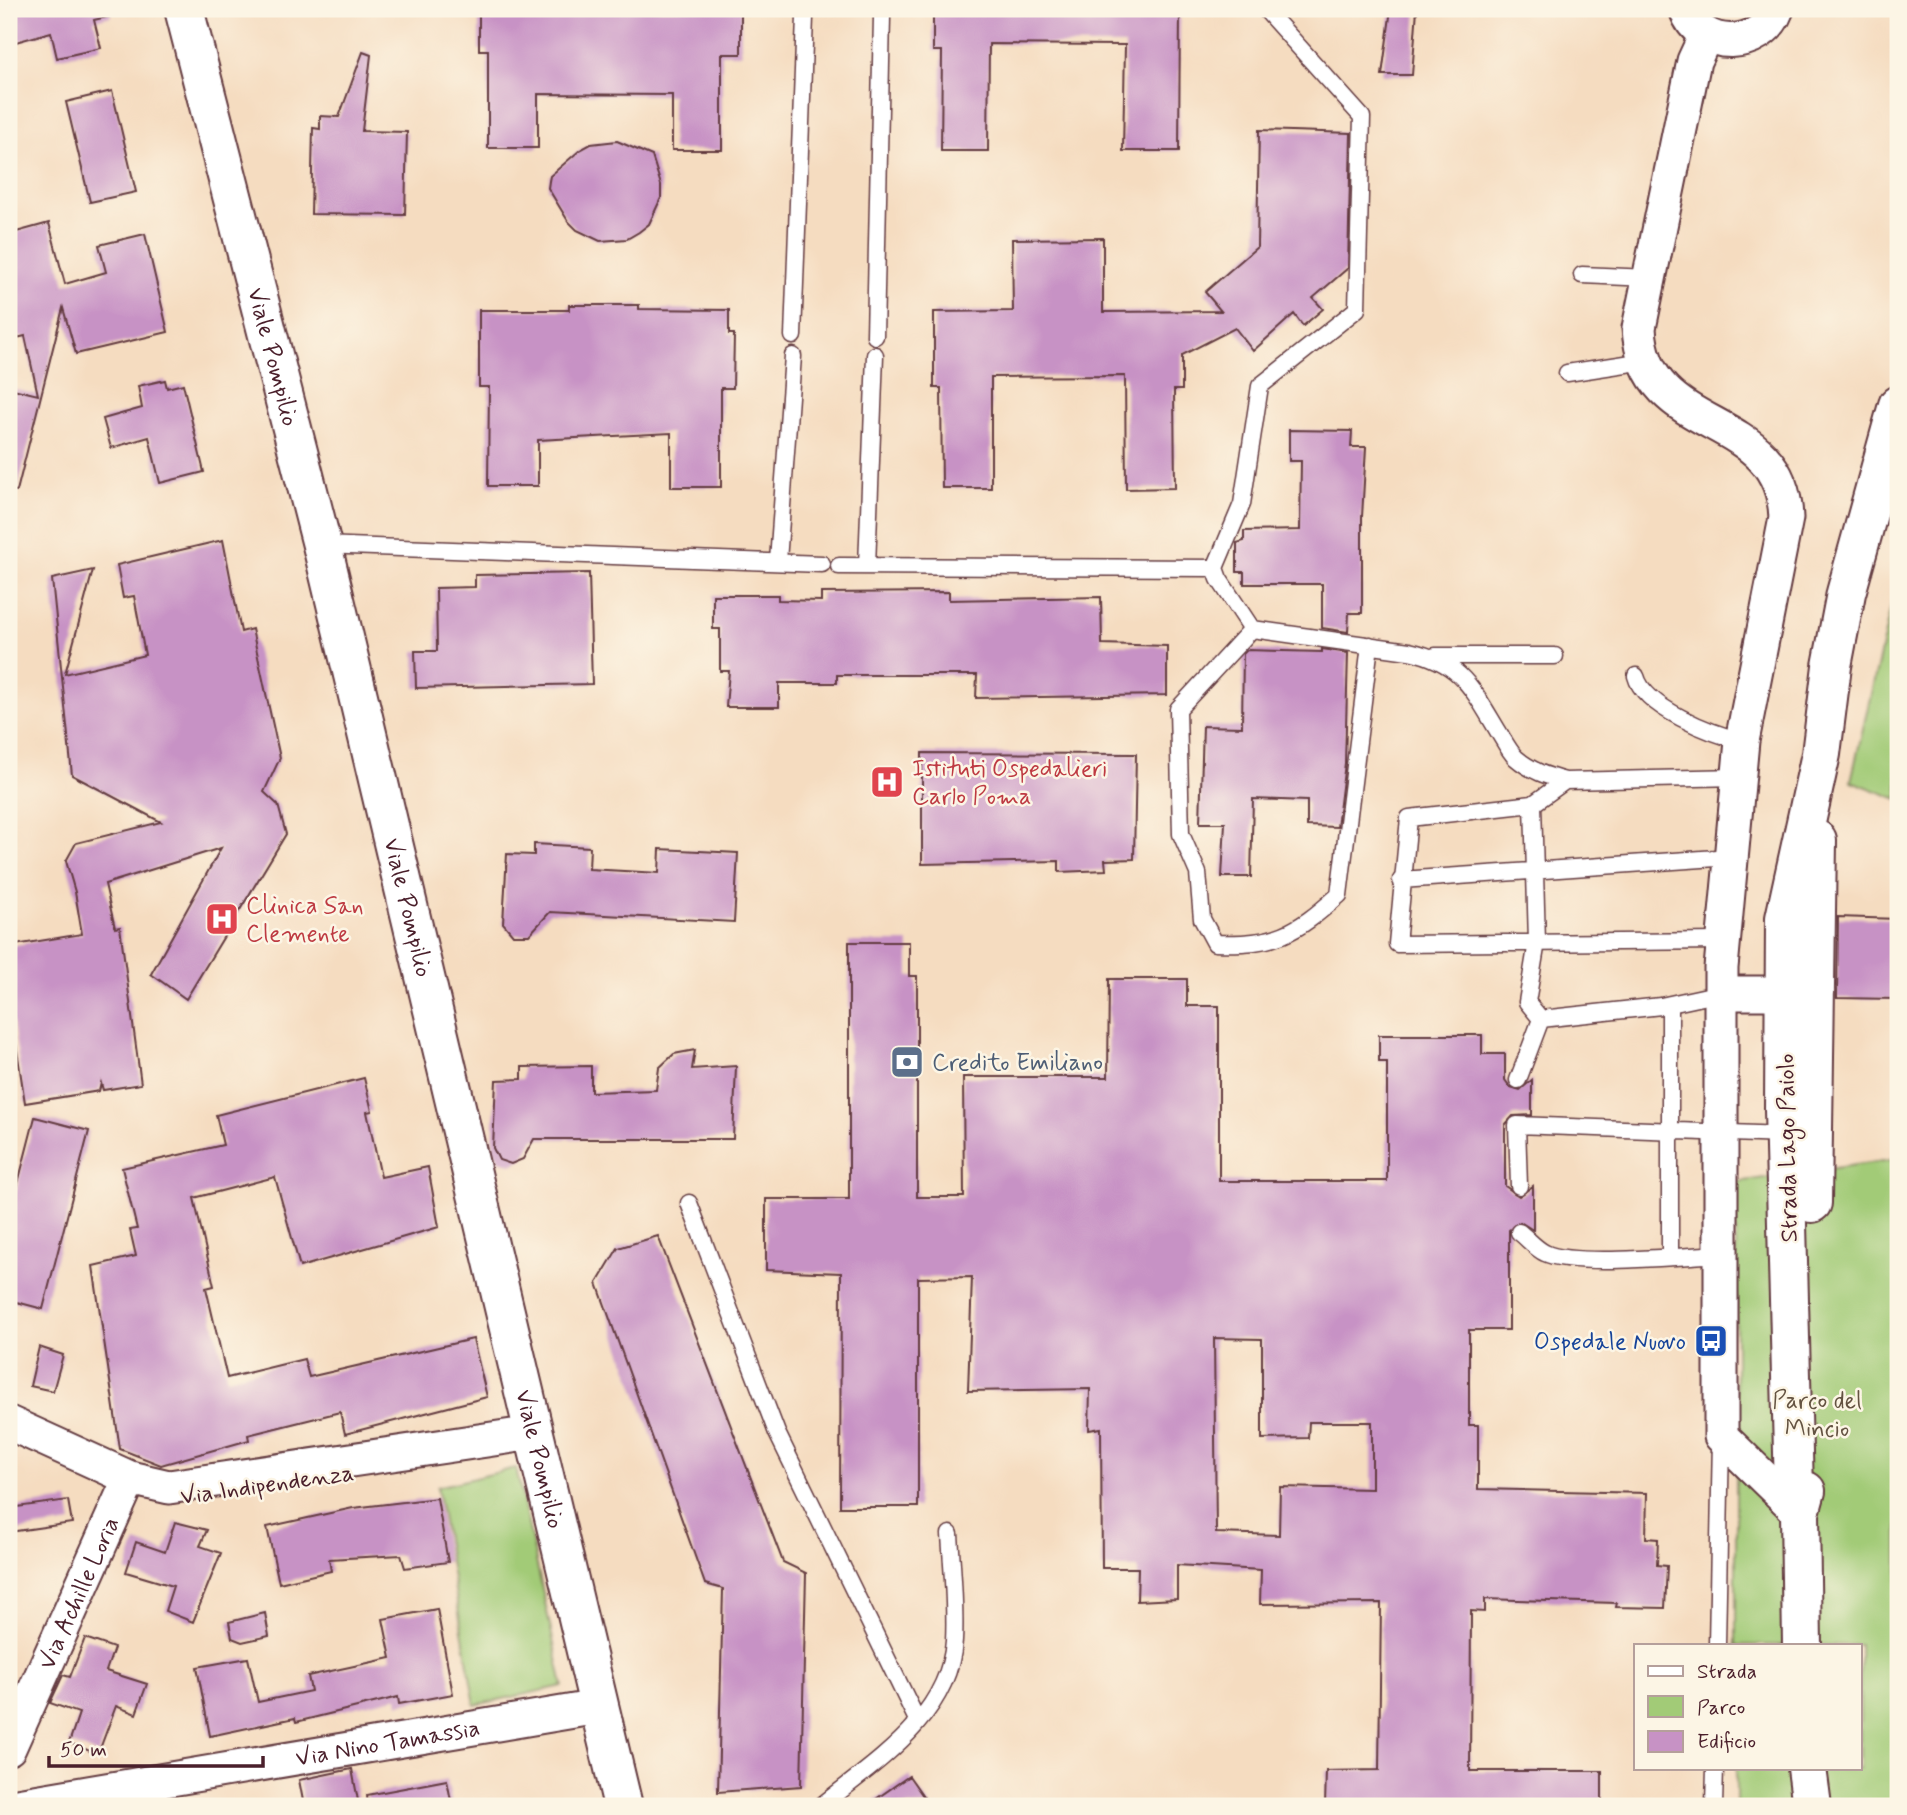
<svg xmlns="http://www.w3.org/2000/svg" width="1907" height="1815" font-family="Mynerve,sans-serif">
<rect width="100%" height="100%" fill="#fcf5e5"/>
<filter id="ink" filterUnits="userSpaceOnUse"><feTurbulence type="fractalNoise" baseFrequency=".0143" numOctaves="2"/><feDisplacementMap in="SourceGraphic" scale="14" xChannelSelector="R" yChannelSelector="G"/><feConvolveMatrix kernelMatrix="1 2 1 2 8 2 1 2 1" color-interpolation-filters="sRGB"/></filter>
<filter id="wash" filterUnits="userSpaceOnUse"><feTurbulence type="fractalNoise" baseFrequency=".00686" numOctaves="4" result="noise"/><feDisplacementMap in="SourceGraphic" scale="28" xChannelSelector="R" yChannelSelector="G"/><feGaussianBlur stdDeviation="1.57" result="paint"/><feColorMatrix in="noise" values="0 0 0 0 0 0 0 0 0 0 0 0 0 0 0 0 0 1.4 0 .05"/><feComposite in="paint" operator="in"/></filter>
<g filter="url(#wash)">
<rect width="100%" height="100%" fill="#f5dcc0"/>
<!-- green -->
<path fill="#a2cb77" stroke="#767551" stroke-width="2" d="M1898,576V799L1851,781Z
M1898,1159V1806H1736V1768H1860V1645H1736V1182Z
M516,1468L563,1686L475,1705L437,1487Z"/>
<g id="blocks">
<!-- building -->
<path fill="#c792c5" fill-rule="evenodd" d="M9,9H110L111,16L94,20L101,48L57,58L51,32L9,44Z
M479,9H741V54H722V150H672V95L538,94V148H488V50H479Z
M933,9H1180L1179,151H1123L1125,45L989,44L988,151H941L942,51H933Z
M1391,9H1417L1412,75H1382Z
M363,52L371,55L362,131L407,132L405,215L311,214L313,128L320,129V116L339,117Z
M112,91L136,192L90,202L66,102Z
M1259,130L1351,133L1348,268L1313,298L1323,309L1303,326L1294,314L1253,351L1235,328L1182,355V390H1174L1175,488L1126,489L1125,376L991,377V488H942L941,388H934V312L1013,311L1012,239L1103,238V312L1221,311L1205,292L1257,247Z
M617,141L652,156L661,185V198L649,224L639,232L627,239L600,241L577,230L568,221L548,188L549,181L550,176L580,150L591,144Z
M49,223L65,284L106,272L99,245L145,234L168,332L76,354L63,308L17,491L9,490V388L38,395L25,336L9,340V234Z
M569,305H639V309L729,310V334H734L733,388H721V487H671V433L538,440V486H488L489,387H479V310H569Z
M165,380L167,388L183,384L204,472L160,483L149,437L111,448L103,419L142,408L138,386Z
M1289,430L1352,431L1351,447H1366L1362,517V613H1349L1348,632L1322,628V584H1244V572H1237V543L1244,541V531L1300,530L1301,461H1289Z
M223,540L241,632L252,629L280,758L264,792L278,805L286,834L186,999L151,974L221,848L105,884L115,928L120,927L141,1084L103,1090L101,1083L99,1091L25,1103L9,997V946L82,934L75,892L66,861L76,843L161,822L72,775L52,579L93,570L65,674L145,655L134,596L123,598L117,565Z
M589,573L592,684L416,688L415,651H437L436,588L475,587V575Z
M949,592V600L1101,597L1102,644L1167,646V695L976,698L977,675H837V683H779V707H726L729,671H720V629H713V595H778V600L821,601V593Z
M1322,649L1348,653L1345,763L1337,827L1307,826V801L1253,799L1251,877H1222L1225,823H1200L1203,726L1242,727L1243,654L1247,650L1322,652Z
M922,753L1136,754L1134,859L1105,860L1106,870L1059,872V861L922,864Z
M534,844L590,847L589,869L659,873L660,849L738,853L734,922L550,912L529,935H513L503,923L507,854L534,855Z
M1838,917L1898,919V999L1837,998Z
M849,942H909V976H917V1197H964L963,1077H1108L1109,979H1187V1006H1219V1181H1387V1062H1379V1035H1482V1054H1505V1080L1510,1087L1520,1090L1532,1080V1115L1513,1116L1505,1125V1186L1519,1196L1533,1186V1230L1520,1222L1509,1230V1330H1469V1425H1478V1489L1647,1493L1646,1538L1658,1539L1657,1565L1667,1566L1665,1608L1616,1607L1617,1603L1485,1599V1612L1471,1611L1470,1771H1602V1806H1325L1326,1771L1379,1770L1381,1603L1260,1604L1261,1570L1177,1565V1599L1137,1601L1138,1568H1102L1101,1428L1089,1430L1090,1389L968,1391L972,1277L918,1278V1507H840L841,1273L766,1270V1199H849ZM1214,1338L1262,1339V1439L1308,1438L1309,1422H1372V1489L1280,1487L1279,1535L1216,1533Z
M695,1050L692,1069L736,1066L733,1139H534L523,1159L511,1164L499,1160L493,1148L496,1080L522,1079V1067L591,1066V1092L656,1090L659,1068L674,1054Z
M364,1078L372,1111L367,1112L381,1177L428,1167L439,1227L300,1267L275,1177L194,1198L214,1286L206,1288L227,1378L304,1359L309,1377L473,1339L487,1397L345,1434L340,1412L248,1435L249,1440L161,1465L120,1449L93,1266L136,1256L130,1230L137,1229L122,1168L223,1145L216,1115Z
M35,1117L89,1131L43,1309L9,1300V1218Z
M658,1236L783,1562L806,1573L801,1786L718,1792L723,1589L705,1584L597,1283L618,1248Z
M39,1347L63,1355L53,1391L30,1386Z
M437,1498L448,1562L405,1568L401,1555L329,1559L331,1571L279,1583L267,1527L353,1508Z
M68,1500L72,1523L9,1532V1508Z
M175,1522L207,1530L200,1546L221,1553L193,1622L165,1611L173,1586L126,1572L136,1542L165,1552Z
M437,1609L453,1694L399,1704L398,1697L296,1722L295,1718L210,1736L197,1667L248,1658L258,1702L311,1691L308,1676L391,1658L383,1619Z
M265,1613L269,1636L242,1642L232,1638L229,1622Z
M85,1638L114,1648L106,1671L147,1684L136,1714L116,1706L98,1754L69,1743L79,1713L50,1703L63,1675L70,1677Z
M352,1769L359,1806H304L299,1780Z
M909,1776L930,1806H866Z
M447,1780L452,1806H368L367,1795Z"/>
</g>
</g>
<g filter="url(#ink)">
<use href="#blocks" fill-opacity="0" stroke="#643b41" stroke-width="2"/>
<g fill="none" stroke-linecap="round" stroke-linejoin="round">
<defs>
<path id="service" d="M1582,275L1649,278
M793,336L805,17
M875,336L882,17
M1567,373L1645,361
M322,545L822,564
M778,561L793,356
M839,566L1215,568L1219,579L1252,629L1409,651C1461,662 1472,688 1498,731C1503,739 1509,751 1516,758C1531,771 1547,776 1565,781L1739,777
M867,566L875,355
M1215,568L1242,504L1260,386L1357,309L1362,117L1265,9
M1252,629L1178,709L1181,834L1198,873L1202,919L1215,943C1276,945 1294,935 1339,895L1370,645
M1435,656H1555
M1636,676C1644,708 1713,734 1742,741
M1565,781L1533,804L1409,818L1397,944L1723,941
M1533,804L1537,942L1527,1002L1541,1019L1661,1006L1721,993
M1401,880L1731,857
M1518,1080L1541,1019
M1519,1186L1517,1125L1784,1135
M689,1203L777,1433L918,1722
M1519,1232C1527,1238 1536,1249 1545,1253C1574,1267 1684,1256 1721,1254
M1670,1257V1004
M1717,1645L1721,1438
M821,1806C874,1763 949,1717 954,1641C956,1606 952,1569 950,1534
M1714,1806L1715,1768"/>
<g id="minor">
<path d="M1686,9C1700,52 1762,50 1777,9"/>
<path d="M1706,35L1694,61L1639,328C1645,441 1782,406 1786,518L1742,741L1721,968V1436L1800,1513"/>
<path d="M1721,993H1785"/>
<path d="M9,1423L130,1478L169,1487L533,1433"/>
<path id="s1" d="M9,1748L130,1478"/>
<path id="s2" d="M11,1806L598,1707"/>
</g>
<g id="tertiary">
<path id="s3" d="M184,9L322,545L623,1806"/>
<path d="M1812,1203L1817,840"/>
<path d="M1800,1513L1794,1490L1784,1110L1785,918L1821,754L1832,666L1846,593L1898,405"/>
<path d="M1802,1645L1800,1513L1806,1491"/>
<path d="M1807,1768L1812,1806"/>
</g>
</defs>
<!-- service casing -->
<use href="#service" stroke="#643b41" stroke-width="19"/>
<!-- minor casing -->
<use href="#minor" stroke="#643b41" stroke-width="37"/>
<!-- tertiary casing -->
<use href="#tertiary" stroke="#643b41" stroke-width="42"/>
<!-- service -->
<use href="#service" stroke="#fff" stroke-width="16"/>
<!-- minor -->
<use href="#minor" stroke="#fff" stroke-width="33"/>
<!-- tertiary -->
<use href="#tertiary" stroke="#fff" stroke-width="38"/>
</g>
</g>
<!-- icons -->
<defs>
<symbol id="hospital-square" viewBox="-11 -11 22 22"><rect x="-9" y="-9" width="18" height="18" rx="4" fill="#e0444e" stroke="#fcf5e5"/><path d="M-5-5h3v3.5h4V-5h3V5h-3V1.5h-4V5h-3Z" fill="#fff"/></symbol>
<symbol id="bank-square" viewBox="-11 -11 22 22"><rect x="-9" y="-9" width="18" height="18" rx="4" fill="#5c6f8a" stroke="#fcf5e5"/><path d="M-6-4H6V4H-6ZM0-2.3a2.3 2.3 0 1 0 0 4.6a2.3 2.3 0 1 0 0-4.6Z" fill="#fff"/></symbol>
<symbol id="bus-square" viewBox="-11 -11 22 22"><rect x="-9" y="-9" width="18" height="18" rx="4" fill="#1a4fb4" stroke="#fcf5e5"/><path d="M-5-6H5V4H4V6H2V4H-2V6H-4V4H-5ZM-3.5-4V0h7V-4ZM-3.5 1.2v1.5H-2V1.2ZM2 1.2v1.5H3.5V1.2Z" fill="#fff"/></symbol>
</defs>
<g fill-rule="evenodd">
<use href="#hospital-square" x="868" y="763" width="38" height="38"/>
<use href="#hospital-square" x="203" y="900" width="38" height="38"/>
<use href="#bank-square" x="888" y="1043" width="38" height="38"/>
<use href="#bus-square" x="1692" y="1322" width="38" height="38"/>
</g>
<g text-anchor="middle" stroke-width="5" stroke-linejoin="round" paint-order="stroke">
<!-- street labels -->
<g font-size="24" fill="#4a1f2b" stroke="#fcf5e5">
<text dy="8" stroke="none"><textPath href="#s3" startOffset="359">Viale Pompilio</textPath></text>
<text dy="8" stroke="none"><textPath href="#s3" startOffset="926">Viale Pompilio</textPath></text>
<text transform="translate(1787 1148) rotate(-91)" y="8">Strada Lago Paiolo</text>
<text dy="8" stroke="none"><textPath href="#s3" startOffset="1493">Viale Pompilio</textPath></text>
<text transform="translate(267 1484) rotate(-8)" y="8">Via Indipendenza</text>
<text dy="8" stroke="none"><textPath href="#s1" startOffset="170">Via Achille Loria</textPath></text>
<text dy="8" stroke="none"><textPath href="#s2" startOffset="382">Via Nino Tamassia</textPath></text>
</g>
<!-- health labels -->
<g font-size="24" fill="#be3a42" stroke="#fcf5e5" text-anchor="start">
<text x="912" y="776">Istituti Ospedalieri<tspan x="912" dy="28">Carlo Poma</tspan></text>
<text x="246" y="913">Clinica San<tspan x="246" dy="28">Clemente</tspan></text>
</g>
<!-- service labels -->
<g font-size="24" fill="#4e5e75" stroke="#fcf5e5" text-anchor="start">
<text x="932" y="1070">Credito Emiliano</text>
</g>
<!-- transit labels -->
<g font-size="24" fill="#164399" stroke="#fcf5e5" text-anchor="end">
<text x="1686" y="1349">Ospedale Nuovo</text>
</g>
<!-- park labels -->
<g font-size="24" fill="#645342" stroke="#fcf5e5">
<text x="1817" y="1408">Parco del<tspan x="1817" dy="28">Mincio</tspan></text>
</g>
</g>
<!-- margin -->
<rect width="1907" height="1815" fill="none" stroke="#fcf5e5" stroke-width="35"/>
<!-- legend -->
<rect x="1634" y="1644" width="228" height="126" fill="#fcf5e5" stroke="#b59f9b" stroke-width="2"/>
<rect x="1648" y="1666" width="35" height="10" fill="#ffffff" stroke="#b59f9b" stroke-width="2"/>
<text x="1697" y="1678" font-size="21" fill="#4a1f2b">Strada</text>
<rect x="1648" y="1696" width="35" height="21" fill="#a2cb77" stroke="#b59f9b" stroke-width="2"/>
<text x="1697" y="1714" font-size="21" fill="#4a1f2b">Parco</text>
<rect x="1648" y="1731" width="35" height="21" fill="#c792c5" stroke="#b59f9b" stroke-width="2"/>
<text x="1697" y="1748" font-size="21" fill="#4a1f2b">Edificio</text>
<!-- scale -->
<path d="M49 1756v10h214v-10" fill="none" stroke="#4a1f2b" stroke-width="3.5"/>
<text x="60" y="1756" font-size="21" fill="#4a1f2b" stroke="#fcf5e5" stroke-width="5" paint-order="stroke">50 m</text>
</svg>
